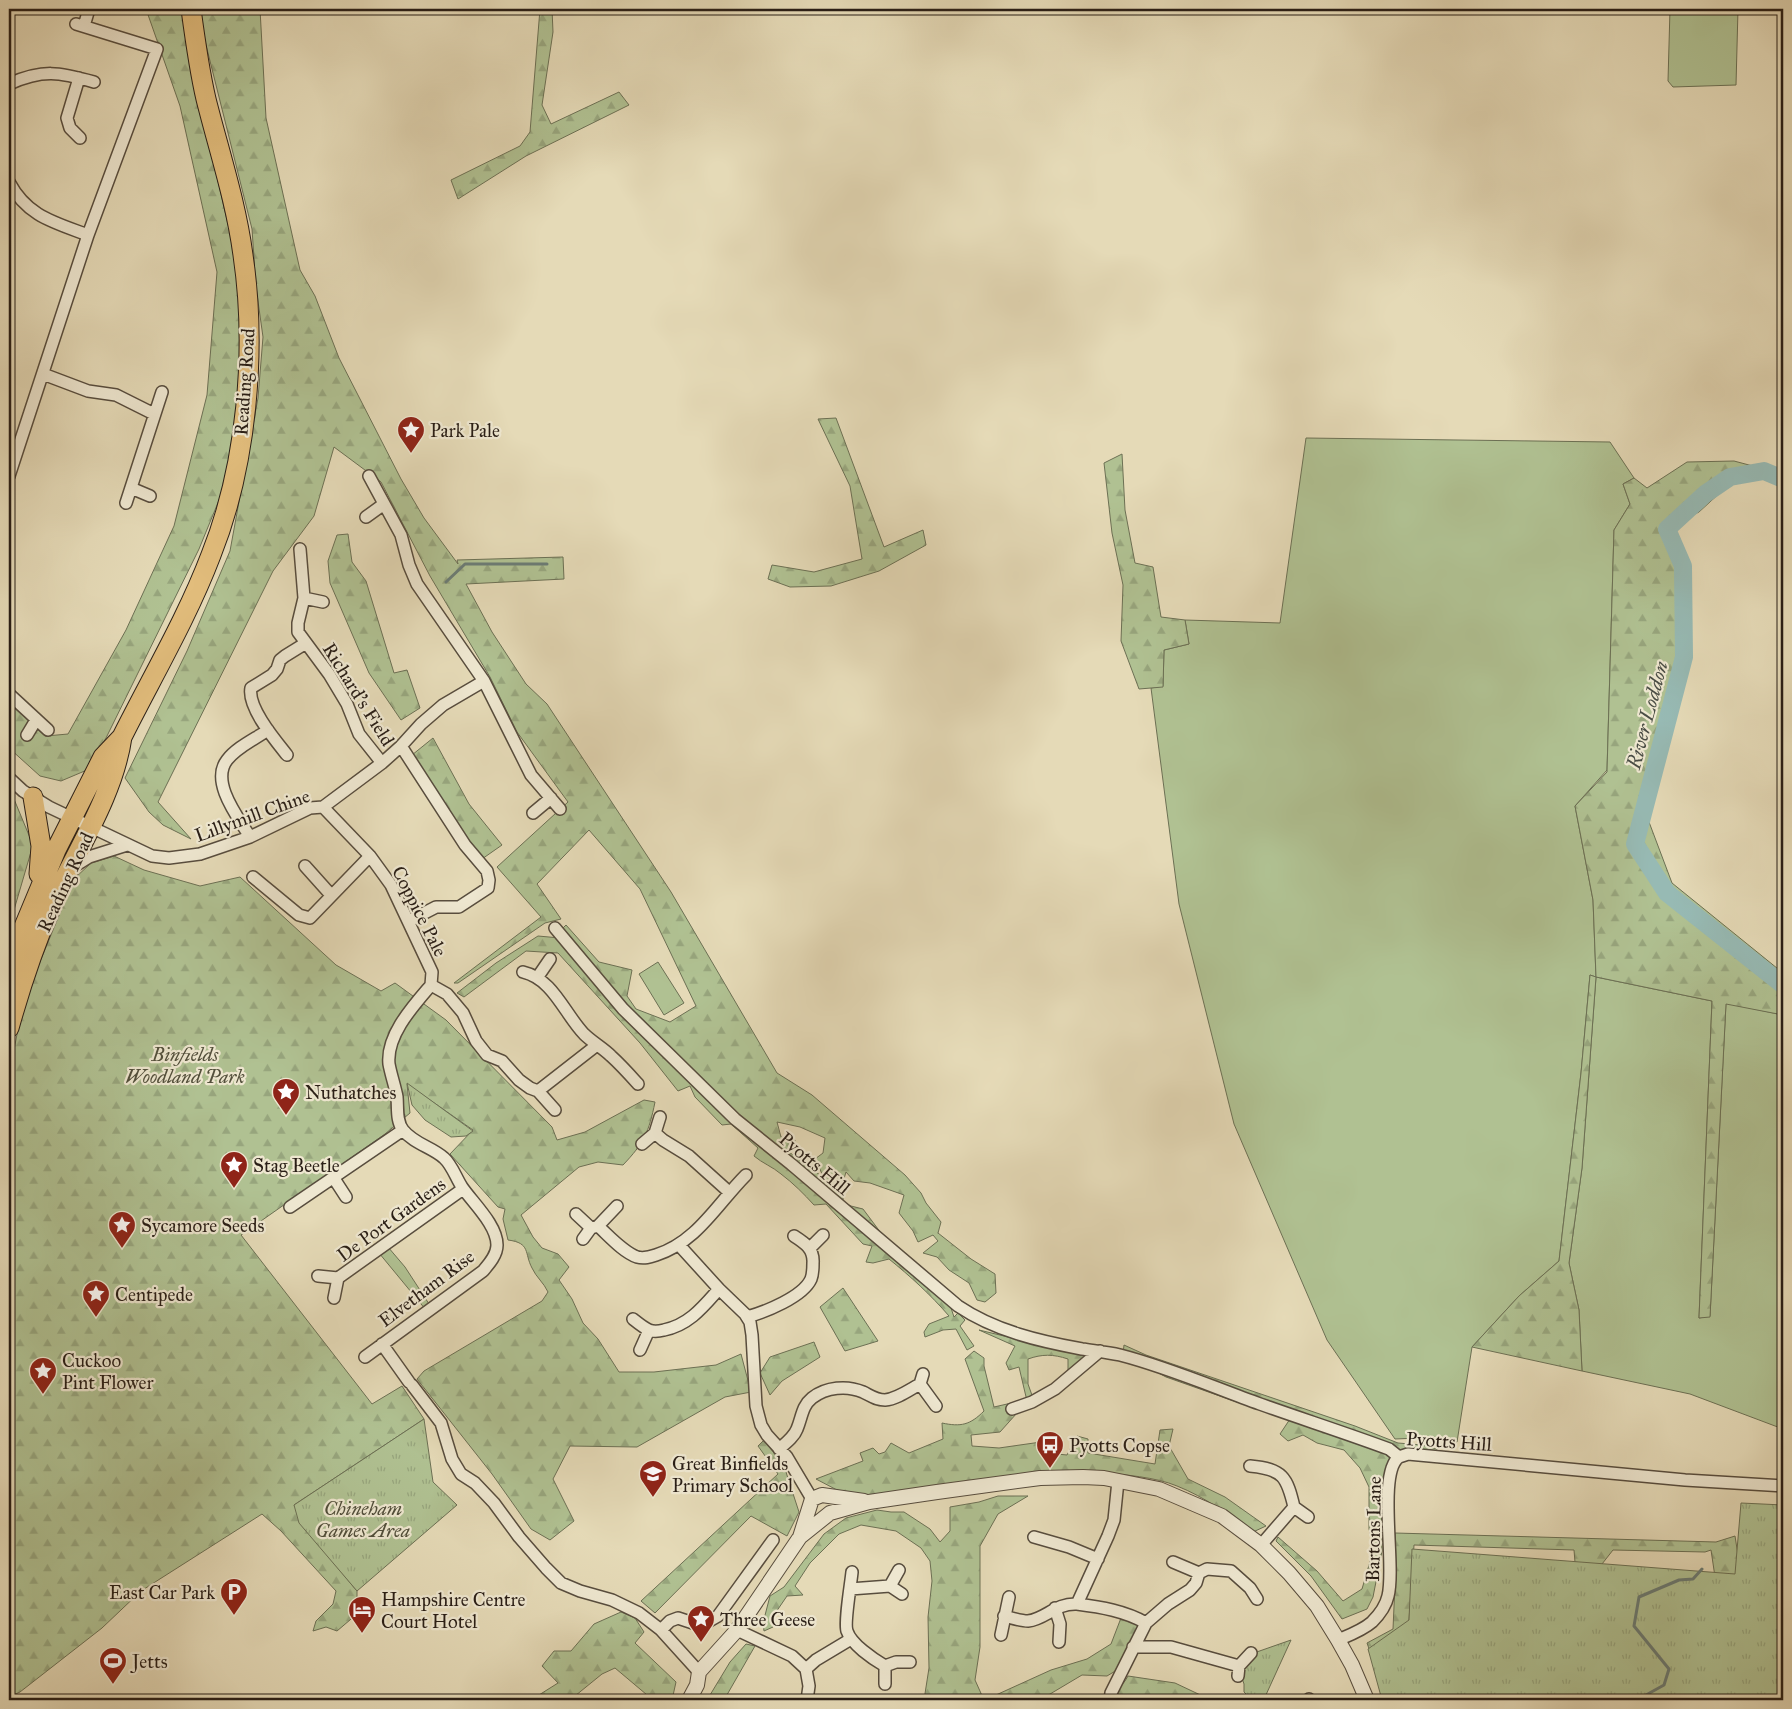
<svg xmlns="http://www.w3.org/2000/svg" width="1792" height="1709" font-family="'IM FELL Great Primer',serif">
<defs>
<pattern id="forest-firs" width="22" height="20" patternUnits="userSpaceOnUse" patternTransform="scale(1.25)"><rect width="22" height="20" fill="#b0c192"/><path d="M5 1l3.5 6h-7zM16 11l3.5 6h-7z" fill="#97a57d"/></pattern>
<pattern id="park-tufts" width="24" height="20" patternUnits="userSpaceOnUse" patternTransform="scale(1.25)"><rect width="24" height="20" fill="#b0c192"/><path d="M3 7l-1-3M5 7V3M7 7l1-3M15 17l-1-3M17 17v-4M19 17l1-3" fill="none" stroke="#97a57d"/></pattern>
</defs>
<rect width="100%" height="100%" fill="#e5dab7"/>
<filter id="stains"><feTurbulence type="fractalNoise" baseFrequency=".004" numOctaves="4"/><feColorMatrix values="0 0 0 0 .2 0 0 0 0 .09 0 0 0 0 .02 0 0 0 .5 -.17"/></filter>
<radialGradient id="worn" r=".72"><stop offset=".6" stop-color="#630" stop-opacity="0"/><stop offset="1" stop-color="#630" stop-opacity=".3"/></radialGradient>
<!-- grass -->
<path fill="#b0c192" stroke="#6c7054" d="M1670,9H1738L1736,85L1673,87L1668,81Z
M1306,438L1610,442L1634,478L1623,484L1630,504L1614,530L1607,770L1575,806L1593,900L1596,977L1712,1001L1699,1318L1710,1316L1726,1003L1783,1015V1429L1690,1394L1582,1371L1579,1310L1569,1263L1582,1168L1596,977L1590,975L1581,1073L1559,1261L1519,1296L1472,1347L1457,1442L1442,1437L1395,1439L1327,1340L1234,1124L1179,904L1151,688L1163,686L1164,650L1189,644L1185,620L1280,623Z
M658,962L684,1003L664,1015L639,974Z
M388,1247L405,1267L431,1307L426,1310L379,1253Z"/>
<!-- forest -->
<path fill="url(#forest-firs)" stroke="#6c7054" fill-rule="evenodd" d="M146,9H184L196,86L230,233L242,300L241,391L224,488L199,549L106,738L87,770L61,781L40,776L9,748V701L46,736L68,734L126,630L174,526L207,395L217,272L180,106Z
M200,9H260L266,118L300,270L315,296L339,358L401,479L424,518L458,564L457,560L563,557L564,579L466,584L492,632L526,684L547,704L671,892L777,1073L812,1095L905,1175L921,1193L926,1203L941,1222L938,1233L971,1259L995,1274L996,1293L985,1302L977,1300L969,1283L949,1270L937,1257L923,1253L938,1241L933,1235L918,1242L913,1231L899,1213L904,1195L870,1183L854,1181L846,1172L843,1182V1202L851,1206L863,1209L884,1237L921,1267L915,1273L951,1308L954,1317L958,1313L965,1320L960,1326L974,1346L967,1350L956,1329L943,1330L925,1337L924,1332L929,1324L949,1316C931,1295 910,1276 889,1259L873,1263L866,1262L872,1246L863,1244L826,1204L814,1205C804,1194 793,1183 781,1174C773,1167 762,1163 754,1156L758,1148L731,1124L722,1125L695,1097L690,1086L678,1091L640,1043L558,953L526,951L464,997L457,993L496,963L538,936L560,938L562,929L566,925L599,962L632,970L627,996L636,1009L670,1022L696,1006L640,889L589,830L537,884L561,919L545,923L458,983H454L541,917L497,867L568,802L517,732L490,677L430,576L381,482L334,447L314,516L273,571L158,802L191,839L163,825L149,812L125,778L187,651L230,551L258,398L263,337L256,287L252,229L202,29ZM777,1122L800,1127L825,1138L823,1153L815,1159L824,1178L785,1149L794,1150L795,1140L781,1137Z
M540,9H552L553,32L542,105L551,124L619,92L629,105L526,156L458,199L451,180L520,146L530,132Z
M836,418L884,547L923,530L926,545L879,571L831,586L790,587L768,579L772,565L814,572L862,559L850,486L818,419Z
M1122,454L1125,510L1135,563L1153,567L1161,617L1185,620L1189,644L1164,650L1163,687L1139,689L1121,641L1123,585L1112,533L1104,463Z
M1734,461L1783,474V485L1770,479H1735L1699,512L1672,525L1689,600L1671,720L1649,822L1672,883L1783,973V1015L1726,1004L1710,1317L1699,1318L1712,1001L1596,977L1582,1168L1569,1263L1579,1310L1582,1371L1472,1347L1519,1296L1559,1261L1581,1073L1590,975L1596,977L1593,900L1575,806L1607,772L1614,530L1630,504L1623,484L1634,478L1647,488L1687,462Z
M348,534L352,562L366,581L394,673L407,670L420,708L401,720L369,673L330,583L328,561L337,535Z
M433,738L469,804L502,845L482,859L440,807L412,755Z
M9,787L33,845L9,927Z
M114,856L144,870L200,886L240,877L336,965L381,991L395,983L446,1020L552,1127L557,1140L585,1132L644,1100L655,1102C649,1132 644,1143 623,1165L598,1162L579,1167L521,1215L533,1237L542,1248L558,1254L569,1267L559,1280L572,1299L583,1323L598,1339L619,1372H654L716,1365L741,1354L751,1392L725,1397L637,1447L570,1446L553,1479L574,1521L550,1540L531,1529L492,1474L417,1379L424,1371L542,1301L548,1292C544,1283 536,1277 532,1268C524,1253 531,1243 508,1240L503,1219L505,1209L498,1207L450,1154L473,1130L407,1084L410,1113L385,1134L241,1235L372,1404L402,1386L424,1419L294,1505L338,1568L357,1591V1614L337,1631L326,1627L313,1631L316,1621L333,1604L336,1591L281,1531L262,1514L141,1591L102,1628L20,1692L9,1697V1418L13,1416L9,1406V1076L23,1003L74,879L91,863Z
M843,1288L878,1341L845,1351L820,1307Z
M979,1330L1054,1348L1083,1353L1090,1358L1068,1372V1359C1053,1354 1042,1354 1028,1359V1384L1033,1398L1027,1401L1019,1367L1009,1370L1006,1363L1015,1346Z
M814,1342L820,1357L782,1381L770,1395L760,1373L770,1357Z
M1124,1345L1146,1355L1355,1426L1398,1443L1422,1445L1437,1449V1455L1389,1461L1382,1486V1551L1373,1597L1367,1609L1342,1619L1311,1576L1276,1541L1278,1537L1317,1571L1343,1601L1362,1589L1374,1548L1369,1529V1487L1360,1468L1344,1450L1317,1443L1303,1435L1288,1441L1280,1434L1290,1419L1234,1401L1166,1377L1123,1354Z
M974,1351L984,1358V1366L994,1407L1016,1402L1017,1413L1000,1432L971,1435L972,1446L999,1448L1048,1441L1057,1454L1067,1455L1077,1436L1088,1439V1453L1155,1464L1160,1430L1173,1429L1169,1446L1188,1479L1225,1497L1266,1526L1253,1532C1229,1515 1205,1497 1177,1486C1156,1477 1124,1475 1101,1472L864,1498L837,1490L816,1479L863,1461L860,1453L873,1448L879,1454L885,1452L891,1443L909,1453L943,1439L942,1423C961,1427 970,1425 984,1411L965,1359Z
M764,1440L784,1466L799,1512L787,1536L751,1516L655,1613L641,1601L778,1474L758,1446Z
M998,1496H1028L998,1514L980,1546V1647L975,1680L984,1700H924L929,1668L928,1617L932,1581L930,1561L921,1548L896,1531L861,1525L839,1534L810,1563L795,1586L803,1595L787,1596L774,1615L773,1627L764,1631L763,1623L770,1596L784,1587L824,1534L846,1518L877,1510L891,1512H904L930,1529L940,1542L950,1531V1507L979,1502Z
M1395,1533L1716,1542L1735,1536L1754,1658L1728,1664L1711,1550L1705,1552L1613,1550L1591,1578L1577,1587L1574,1550L1414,1545L1409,1620L1387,1699L1367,1643L1393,1629L1396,1562Z
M621,1612L635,1618L644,1632L635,1643L676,1682L672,1700H653L615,1668L602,1674L570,1700H531L558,1683L542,1666L554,1651H571L594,1624Z
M1121,1618L1141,1624L1117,1670L1107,1676L1082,1675L1040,1700H985L1051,1670L1087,1659L1111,1644Z
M746,1644L755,1646L724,1700H707L730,1662Z
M1128,1676L1175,1683L1211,1700H1168L1164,1698H1148L1147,1700H1109C1115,1690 1123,1686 1128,1676Z"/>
<!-- park -->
<path fill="url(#park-tufts)" stroke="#6c7054" d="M407,1083L473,1131L466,1136L451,1137L425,1120L412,1105Z
M424,1419L433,1482L457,1505L357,1591L299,1523L294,1505Z
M1741,1503L1783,1505V1700H1382L1368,1649L1409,1620L1412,1549L1735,1574Z
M1291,1640L1265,1697L1262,1700H1252L1244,1692V1684L1238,1666L1251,1654Z"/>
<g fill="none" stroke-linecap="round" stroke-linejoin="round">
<!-- stream -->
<path stroke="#6b7c75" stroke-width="3" d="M446,582L465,564H547
M1637,1700L1664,1685L1669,1669L1634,1626L1639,1597L1679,1580L1693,1579L1702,1569"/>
<!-- river -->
<path stroke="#97bab4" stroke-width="18" d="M1783,479L1764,471L1730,477L1705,494L1667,529L1683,566L1684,657L1635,844L1667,893L1783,985"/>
<defs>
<path id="minor" d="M84,26L89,9
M79,78L67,118L70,128L80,138
M9,84C43,69 59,72 94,82
M9,182C27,216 53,222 88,235
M43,374L88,391L116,395L154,414
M9,476L88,235L157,49L76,24
M369,476L401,535L409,565L417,584L484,681L531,775L560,809
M131,488L150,496
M126,503L162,392
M366,517L384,504
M300,549L304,598L298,623V632L329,674L347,704L359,734L382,763
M304,598L323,602
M9,694L48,730
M27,735L36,720
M401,746L465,845L487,871L489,880L488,888L459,907H436L409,921
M287,755C275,740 247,707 251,688L272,675L277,669L280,660L285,656L306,643
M9,778L23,791L49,807L152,856L169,858L200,854L250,837L310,808L323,807L382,763L401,746L421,724L443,705L484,681
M323,807L370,856L391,885L432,972L431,985
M533,813L551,798
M250,837C238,817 210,782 227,760C237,747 255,739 268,730
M305,866L331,895
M73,867L89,857L127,845
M253,877L299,915L310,918L370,856
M555,928L623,1009L735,1119L791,1164L958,1306C995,1331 1039,1341 1082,1349C1095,1351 1107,1352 1120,1355C1167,1367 1213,1387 1260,1404C1302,1419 1346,1433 1389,1449L1399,1457
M523,972C553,979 564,1013 584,1034C592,1042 603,1048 611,1056C621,1065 629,1074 638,1084
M537,978L550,959
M431,985L447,994L463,1013L476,1041L487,1055L502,1061L519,1080L530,1088L538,1091L555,1110
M538,1091L597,1045
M655,1133L663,1140L689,1156L729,1192
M642,1144L655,1133L660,1117
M333,1177L346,1197
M290,1207L403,1130
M576,1214L591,1228
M598,1226C609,1236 623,1252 637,1257C644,1259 650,1257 656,1255C697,1242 717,1204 746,1175
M583,1239L591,1228L598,1226L617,1206
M679,1245L719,1289L745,1314L750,1322L752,1335L756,1406L761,1425L767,1435L787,1457L812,1499
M810,1248L823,1235
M318,1276L338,1278L334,1298
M338,1278L463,1189
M747,1317C765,1312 803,1297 811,1279C813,1274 813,1268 813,1263C814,1249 805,1243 794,1236
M633,1319C638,1323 644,1328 649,1330C654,1332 660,1331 664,1330C689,1325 703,1307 719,1289
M382,1344L409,1382
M640,1350L649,1330
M365,1357L483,1271C489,1264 497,1255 497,1245C497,1225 473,1203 462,1187C456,1178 452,1165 444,1158C432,1147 414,1144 403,1130C396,1121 398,1108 397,1097C395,1086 391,1075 389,1064C386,1035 414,1005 431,985
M920,1384L936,1406
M412,1385L441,1423L452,1459L461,1474L475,1483L494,1503L519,1537L546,1568L561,1583L580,1591L612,1600L639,1613L661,1630L699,1672
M1012,1409L1032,1402L1055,1389L1100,1351
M779,1449C786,1443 794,1437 797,1429C802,1417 802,1406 812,1398C826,1387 847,1385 863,1392C871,1396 876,1400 885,1400C897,1399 909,1390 920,1384L923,1374
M1399,1457L1408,1454L1685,1480L1783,1486
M1250,1466C1283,1469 1287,1477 1294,1507L1261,1545
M1294,1507L1308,1517
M1034,1537L1069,1547L1098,1559
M1173,1562L1199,1573
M899,1570L890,1586L902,1594
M852,1572C851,1583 844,1623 847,1631C851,1644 873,1659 885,1666
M850,1589L890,1586
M1055,1608L1060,1624L1059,1642
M1004,1616C1012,1618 1021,1621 1028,1621C1046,1619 1055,1603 1077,1604
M1146,1623L1168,1604L1190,1590L1196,1583L1199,1573L1207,1569L1231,1571L1250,1588L1257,1599
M661,1630L670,1621L678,1618L696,1624H704L718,1616L773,1540
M737,1630L792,1656L806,1669
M1001,1635L1009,1597
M1338,1640C1350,1635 1363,1630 1372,1622C1379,1615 1386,1605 1388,1596C1396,1566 1377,1473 1399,1457
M1133,1647H1171L1239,1666
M1238,1676L1239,1666L1251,1653
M885,1684V1666L896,1662H910
M807,1700L809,1686L806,1669L816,1660L851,1639
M1110,1700L1111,1693L1146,1623C1125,1611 1101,1607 1077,1604L1108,1536L1114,1520L1118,1481
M1308,1700L1309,1699"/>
<path id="tertiary" d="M800,1537L830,1513L869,1502L937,1492L1040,1478L1083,1477L1104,1478L1159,1489L1222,1516L1261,1545L1289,1573L1317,1606L1338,1640L1352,1665L1367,1700
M689,1700L697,1685L699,1672L737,1630L800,1537L812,1499L822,1495L864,1501"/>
<path id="trunk" d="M33,797L41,846L39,874
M9,970L18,941L56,850L103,757L122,737
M9,1028C21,985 35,943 53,902C77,850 114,794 122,737C152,677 187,618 211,555C247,465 257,350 243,255C236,202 219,151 206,99C199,69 195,39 191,9"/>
</defs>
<!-- minor casing -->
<use href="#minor" stroke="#584d3e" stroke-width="14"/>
<!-- tertiary casing -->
<use href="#tertiary" stroke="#584d3e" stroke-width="16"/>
<!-- trunk casing -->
<use href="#trunk" stroke="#291e16" stroke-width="21"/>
<!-- minor -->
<use href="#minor" stroke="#eee7d0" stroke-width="11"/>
<!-- tertiary -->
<use href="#tertiary" stroke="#eee7d0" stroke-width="14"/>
<!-- trunk -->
<use href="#trunk" stroke="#e2bd7c" stroke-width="19"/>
</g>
<!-- icons -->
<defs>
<symbol id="sight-pin" viewBox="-11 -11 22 30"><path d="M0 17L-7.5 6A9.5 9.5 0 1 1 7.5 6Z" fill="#8f2418" stroke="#eee7d0"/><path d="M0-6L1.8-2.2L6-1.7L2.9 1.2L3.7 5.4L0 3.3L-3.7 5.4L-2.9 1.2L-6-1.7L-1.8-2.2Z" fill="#fff"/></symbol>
<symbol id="bus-pin" viewBox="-11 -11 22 30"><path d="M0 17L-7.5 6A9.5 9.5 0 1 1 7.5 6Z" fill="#8f2418" stroke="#eee7d0"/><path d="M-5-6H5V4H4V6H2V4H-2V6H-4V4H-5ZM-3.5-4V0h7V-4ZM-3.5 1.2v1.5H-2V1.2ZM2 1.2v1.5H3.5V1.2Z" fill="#fff"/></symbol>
<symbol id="school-pin" viewBox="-11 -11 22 30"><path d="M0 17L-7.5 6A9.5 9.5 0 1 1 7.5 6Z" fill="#8f2418" stroke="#eee7d0"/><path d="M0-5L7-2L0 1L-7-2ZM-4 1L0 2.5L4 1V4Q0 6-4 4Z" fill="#fff"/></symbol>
<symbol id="parking-pin" viewBox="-11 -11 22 30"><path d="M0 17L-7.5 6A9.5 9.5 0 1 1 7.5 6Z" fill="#8f2418" stroke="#eee7d0"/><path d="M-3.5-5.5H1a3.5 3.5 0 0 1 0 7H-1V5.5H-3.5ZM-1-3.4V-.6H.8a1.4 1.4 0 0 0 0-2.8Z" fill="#fff"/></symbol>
<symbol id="hotel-pin" viewBox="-11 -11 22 30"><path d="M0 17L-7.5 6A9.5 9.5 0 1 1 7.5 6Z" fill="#8f2418" stroke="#eee7d0"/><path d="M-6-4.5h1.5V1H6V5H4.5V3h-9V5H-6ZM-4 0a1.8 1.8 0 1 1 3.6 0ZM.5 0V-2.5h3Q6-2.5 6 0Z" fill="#fff"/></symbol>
<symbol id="stadium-pin" viewBox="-11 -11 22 30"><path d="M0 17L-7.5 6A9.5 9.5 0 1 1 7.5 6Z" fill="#8f2418" stroke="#eee7d0"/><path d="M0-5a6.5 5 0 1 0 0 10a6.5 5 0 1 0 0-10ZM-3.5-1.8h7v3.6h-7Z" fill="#fff"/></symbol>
</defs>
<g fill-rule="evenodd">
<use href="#sight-pin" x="395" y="414" width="32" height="43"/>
<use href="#sight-pin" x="270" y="1076" width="32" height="43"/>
<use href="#sight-pin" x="218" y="1149" width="32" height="43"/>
<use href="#sight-pin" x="106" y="1209" width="32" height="43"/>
<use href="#sight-pin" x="80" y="1278" width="32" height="43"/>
<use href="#sight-pin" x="27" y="1355" width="32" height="43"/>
<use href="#bus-pin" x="1034" y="1429" width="32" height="43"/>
<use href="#school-pin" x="637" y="1458" width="32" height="43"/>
<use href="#parking-pin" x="218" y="1576" width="32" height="43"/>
<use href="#hotel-pin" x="346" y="1594" width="32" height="43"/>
<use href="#sight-pin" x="685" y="1603" width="32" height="43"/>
<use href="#stadium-pin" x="97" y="1645" width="32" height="43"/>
</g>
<g text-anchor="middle" stroke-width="4.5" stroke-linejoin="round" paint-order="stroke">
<!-- street labels -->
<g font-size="19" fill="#291e16" stroke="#eee7d0">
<text transform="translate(244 382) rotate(-86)" y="7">Reading Road</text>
<text transform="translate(359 694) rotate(58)" y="7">Richard's Field</text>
<text transform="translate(252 815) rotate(-20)" y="7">Lillymill Chine</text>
<text transform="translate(65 882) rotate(-65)" y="7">Reading Road</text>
<text transform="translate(420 911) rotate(63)" y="7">Coppice Pale</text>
<text transform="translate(815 1163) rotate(40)" y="7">Pyotts Hill</text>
<text transform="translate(391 1219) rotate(-36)" y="7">De Port Gardens</text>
<text transform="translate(426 1288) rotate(-37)" y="7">Elvetham Rise</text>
<text transform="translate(1449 1441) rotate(4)" y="7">Pyotts Hill</text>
<text transform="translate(1373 1529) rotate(-89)" y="7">Bartons Lane</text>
</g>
<!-- poi labels -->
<g font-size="19" fill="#291e16" stroke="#eee7d0" text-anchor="start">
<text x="430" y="437">Park Pale</text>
<text x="305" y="1099">Nuthatches</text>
<text x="253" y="1172">Stag Beetle</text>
<text x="141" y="1232">Sycamore Seeds</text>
<text x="115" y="1301">Centipede</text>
<text x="62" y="1367">Cuckoo<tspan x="62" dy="22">Pint Flower</tspan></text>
<text x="1069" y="1452">Pyotts Copse</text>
<text x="672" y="1470">Great Binfields<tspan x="672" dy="22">Primary School</tspan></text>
<text x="215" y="1599" text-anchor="end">East Car Park</text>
<text x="381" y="1606">Hampshire Centre<tspan x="381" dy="22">Court Hotel</tspan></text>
<text x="720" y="1626">Three Geese</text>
<text x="132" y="1668">Jetts</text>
</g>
<!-- park labels -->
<g font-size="19" font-style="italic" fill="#524f3b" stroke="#eee7d0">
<text x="185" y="1061">Binfields<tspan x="185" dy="22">Woodland Park</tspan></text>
<text x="363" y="1515">Chineham<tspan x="363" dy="22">Games Area</tspan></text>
</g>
<!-- water labels -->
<g font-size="20" font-style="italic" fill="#4a4d45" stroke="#eee7d0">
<text transform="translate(1647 715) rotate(-75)" y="7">River Loddon</text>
</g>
</g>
<!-- margin -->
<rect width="1792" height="1709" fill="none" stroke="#e5dab7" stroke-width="30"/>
<rect x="10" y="10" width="1772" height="1689" fill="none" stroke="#291e16" stroke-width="2.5"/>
<rect x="15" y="15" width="1762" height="1679" fill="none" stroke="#291e16"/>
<rect width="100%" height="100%" filter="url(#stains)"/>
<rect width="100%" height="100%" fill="url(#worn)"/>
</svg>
